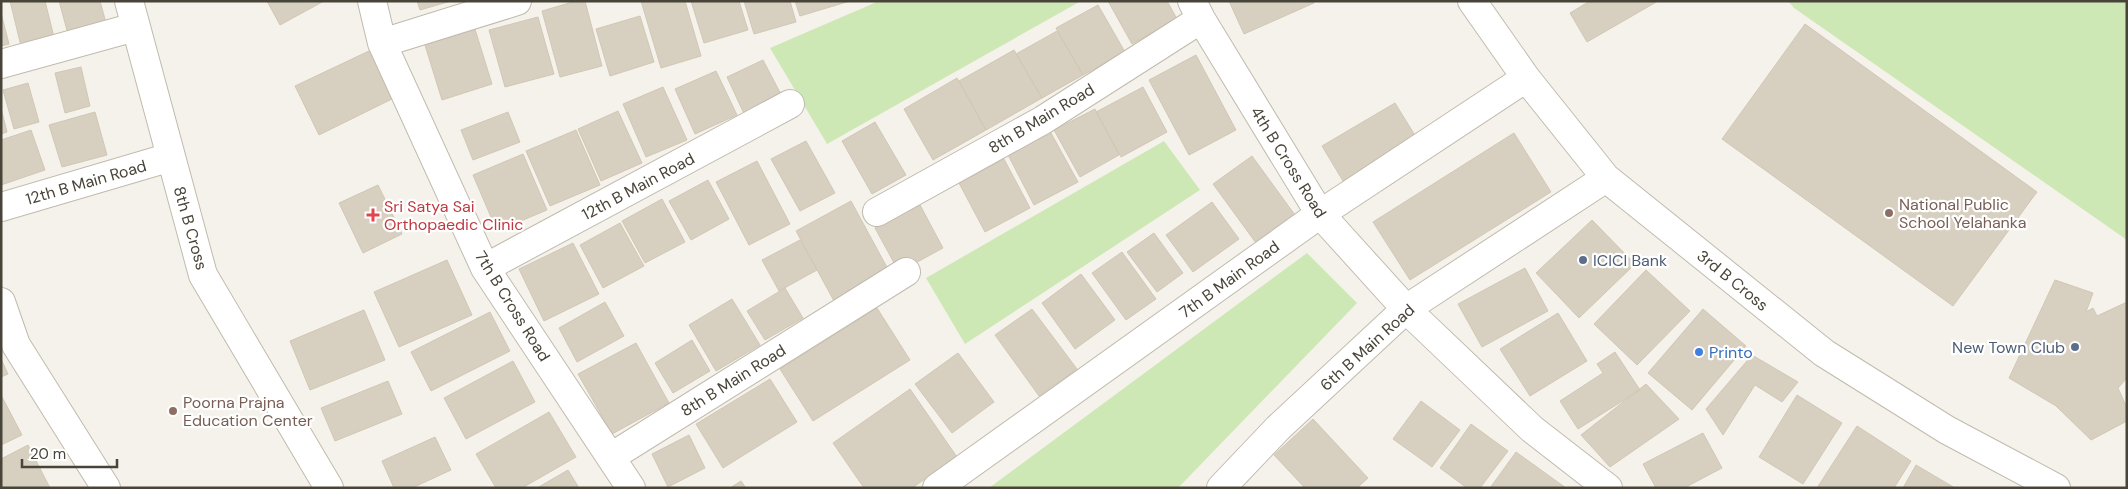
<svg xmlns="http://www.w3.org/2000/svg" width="2128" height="489" font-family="'DM Sans',sans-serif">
<rect width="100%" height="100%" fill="#f5f2eb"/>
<!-- green -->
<path fill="#cee8b5" d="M879,1H1081L827,144L770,48Z
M1788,1H2127V240L1794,8Z
M1164,141L1200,190L965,344L926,278Z
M1307,253L1357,303L1178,488H989Z"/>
<!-- building -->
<path fill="#d7cfc0" stroke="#d1c7b4" d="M10,1H45L54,37L21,46Z
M59,1H100L106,23L68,34Z
M267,1H324L280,25Z
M417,1H451L420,10Z
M576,1H585L602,66L560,77L542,11Z
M641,1H685L701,56L661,68Z
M691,1H739L748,30L704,43Z
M744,1H790L796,22L754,34Z
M795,1H850L800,16Z
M1108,1H1167L1177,19L1132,44Z
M1229,1H1313L1314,3L1244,34Z
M1590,1H1658L1587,42L1570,13Z
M1098,5L1125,52L1083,75L1056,28Z
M1,13L9,44L1,46Z
M640,16L654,62L610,76L596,29Z
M538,17L554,74L505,87L489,30Z
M1805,24L2037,192L1953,306L1722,139Z
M474,26L492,84L442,100L424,42Z
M1057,31L1083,75L1042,98L1016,54Z
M371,50L394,98L319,135L295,86Z
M1014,50L1042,98L986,130L959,81Z
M1196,55L1236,130L1189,155L1149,80Z
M763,60L784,100L746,118L727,77Z
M81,67L90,106L65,113L55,73Z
M716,71L737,115L695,134L675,89Z
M957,78L986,130L933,160L904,109Z
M28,83L39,122L14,129L3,90Z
M663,87L687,140L646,157L623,104Z
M1143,87L1167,132L1121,157L1096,112Z
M1395,103L1416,137L1343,181L1322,146Z
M1,108L7,132L1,134Z
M1095,109L1119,155L1080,177L1054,130Z
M618,111L642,163L601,181L578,129Z
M95,112L107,155L62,167L49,125Z
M508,112L520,142L473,160L461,130Z
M875,122L906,175L872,194L842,141Z
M31,130L45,170L1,185V140Z
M576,130L600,185L550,206L526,151Z
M1051,133L1078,182L1034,205L1008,155Z
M1514,133L1551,192L1410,280L1373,222Z
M806,141L835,193L800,211L771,159Z
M523,154L547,210L497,231L473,175Z
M1252,156L1295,215L1256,243L1213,184Z
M1004,159L1030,208L985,232L959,183Z
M757,161L790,224L749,245L716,182Z
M708,180L729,219L691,240L669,201Z
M378,185L402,234L363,253L339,203Z
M662,199L685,242L645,263L622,221Z
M851,201L889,271L834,301L796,231Z
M1212,202L1239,239L1193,272L1166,235Z
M920,205L943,248L899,272L875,228Z
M1592,220L1635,264L1579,318L1536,273Z
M620,223L644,266L603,288L580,245Z
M1154,233L1183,273L1157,292L1127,252Z
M800,240L817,270L779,291L762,260Z
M573,243L599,294L544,321L519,269Z
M1122,252L1156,299L1126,320L1092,273Z
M447,260L472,315L399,347L374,292Z
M1525,268L1548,311L1482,347L1458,304Z
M1646,270L1690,311L1637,365L1594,324Z
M1081,274L1115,320L1075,349L1042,303Z
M2055,280L2093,293L2086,312L2093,308L2097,316L2127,302V378L2118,388L2127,408V421L2091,440L2056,406L2009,378Z
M785,288L803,318L765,340L747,311Z
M732,299L760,345L716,371L689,325Z
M605,302L624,336L577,362L559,328Z
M877,308L910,360L813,421L780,369Z
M1032,309L1077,369L1039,396L995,335Z
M1703,309L1746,346L1692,410L1648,373Z
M364,310L385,360L310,390L290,341Z
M490,312L510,351L431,391L411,352Z
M1558,313L1587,361L1530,396L1500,349Z
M692,340L710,371L673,393L655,363Z
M636,343L669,403L612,434L578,374Z
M1615,352L1640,390L1578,429L1560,401L1603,373L1597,364Z
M958,353L994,402L952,433L915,384Z
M1752,355L1798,382L1782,402L1755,385L1723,435L1706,409Z
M1,359L8,374L1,377Z
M513,361L535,402L466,439L444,398Z
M770,379L797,422L723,468L696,424Z
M388,381L402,414L335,441L321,408Z
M1646,384L1679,419L1610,467L1581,435Z
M910,389L957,457L912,488H864L833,443Z
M1,395L22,435L1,445Z
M1797,395L1842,423L1803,484L1759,457Z
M1421,401L1460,430L1432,467L1393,439Z
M549,412L576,457L522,488H496L476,454Z
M1313,419L1368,478L1357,488H1305L1274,455Z
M1471,424L1508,451L1480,488H1467L1440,468Z
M1857,426L1911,461L1894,488H1817Z
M1703,433L1722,468L1684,488H1656L1643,464Z
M689,435L705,468L668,487L652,454Z
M435,437L451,470L412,488H394L382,461Z
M28,445L50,488H1V459Z
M1516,452L1566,488H1490Z
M1916,465L1955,488H1903Z
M568,470L579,488H537Z
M741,481L746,488H730Z"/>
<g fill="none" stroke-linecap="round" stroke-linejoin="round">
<defs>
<path id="minor" d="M129,1L203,275L329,488
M372,1L382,43L485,268L631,488
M1192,1L1201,19L1320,214L1406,309L1532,429L1608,488
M1472,1L1526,78L1606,178L1824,353L1947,430L2056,488
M382,43L517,1
M1,64L135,27
M1,207L171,157
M877,212L1043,120L1201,19
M485,268L790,104
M1,302L16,345L106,488
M611,457L906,272
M937,488L1320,214L1526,78
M1221,488L1278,428L1406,309L1606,178"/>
</defs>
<!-- minor casing -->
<use href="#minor" stroke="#c1bbad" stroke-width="30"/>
<!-- minor -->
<use href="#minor" stroke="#fff" stroke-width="28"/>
</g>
<!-- markers -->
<g fill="#8d6e63" stroke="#fff" stroke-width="2">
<circle cx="1889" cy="213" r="5"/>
<circle cx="173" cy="411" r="5"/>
</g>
<path fill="#e0444e" stroke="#fff" stroke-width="2" d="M370.5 207.5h5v5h5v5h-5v5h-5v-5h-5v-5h5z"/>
<g fill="#5c6f8a" stroke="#fff" stroke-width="2">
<circle cx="1583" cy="260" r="5"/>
<circle cx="2075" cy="347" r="5"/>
</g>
<circle fill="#3f7fe0" stroke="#fff" stroke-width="2" cx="1699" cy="352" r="5"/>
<g text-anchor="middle" stroke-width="4.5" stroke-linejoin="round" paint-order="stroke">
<!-- street labels -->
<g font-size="16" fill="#494439" stroke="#fff">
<text transform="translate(1041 118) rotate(-31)" y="6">8th B Main Road</text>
<text transform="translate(1289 162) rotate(58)" y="6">4th B Cross Road</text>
<text transform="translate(86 182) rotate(-16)" y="6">12th B Main Road</text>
<text transform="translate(638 186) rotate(-28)" y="6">12th B Main Road</text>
<text transform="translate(191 228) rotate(74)" y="6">8th B Cross</text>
<text transform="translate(1229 279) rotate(-36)" y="6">7th B Main Road</text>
<text transform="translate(1733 280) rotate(39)" y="6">3rd B Cross</text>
<text transform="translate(513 306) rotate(58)" y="6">7th B Cross Road</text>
<text transform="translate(1367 347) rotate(-42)" y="6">6th B Main Road</text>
<text transform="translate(733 380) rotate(-32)" y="6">8th B Main Road</text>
</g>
<!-- education labels -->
<g font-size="16" fill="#785e54" stroke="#fff" text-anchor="start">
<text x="1899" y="210">National Public<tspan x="1899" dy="18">School Yelahanka</tspan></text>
<text x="183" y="408">Poorna Prajna<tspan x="183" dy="18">Education Center</tspan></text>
</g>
<!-- health labels -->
<g font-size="16" fill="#be3a42" stroke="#fff" text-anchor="start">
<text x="384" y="212">Sri Satya Sai<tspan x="384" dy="18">Orthopaedic Clinic</tspan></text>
</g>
<!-- service labels -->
<g font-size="16" fill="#4e5e75" stroke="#fff" text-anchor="start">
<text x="1593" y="266">ICICI Bank</text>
<text x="2065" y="353" text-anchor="end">New Town Club</text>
</g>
<!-- shop labels -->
<g font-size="16" fill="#366cbe" stroke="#fff" text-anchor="start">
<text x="1709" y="358">Printo</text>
</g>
</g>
<!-- border -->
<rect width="2128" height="489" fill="none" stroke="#494439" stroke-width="5"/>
<!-- scale -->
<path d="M22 459v8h95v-8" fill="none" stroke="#494439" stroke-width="2.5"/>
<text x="30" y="459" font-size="15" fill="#494439" stroke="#ffffff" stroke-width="4" paint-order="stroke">20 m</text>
</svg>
